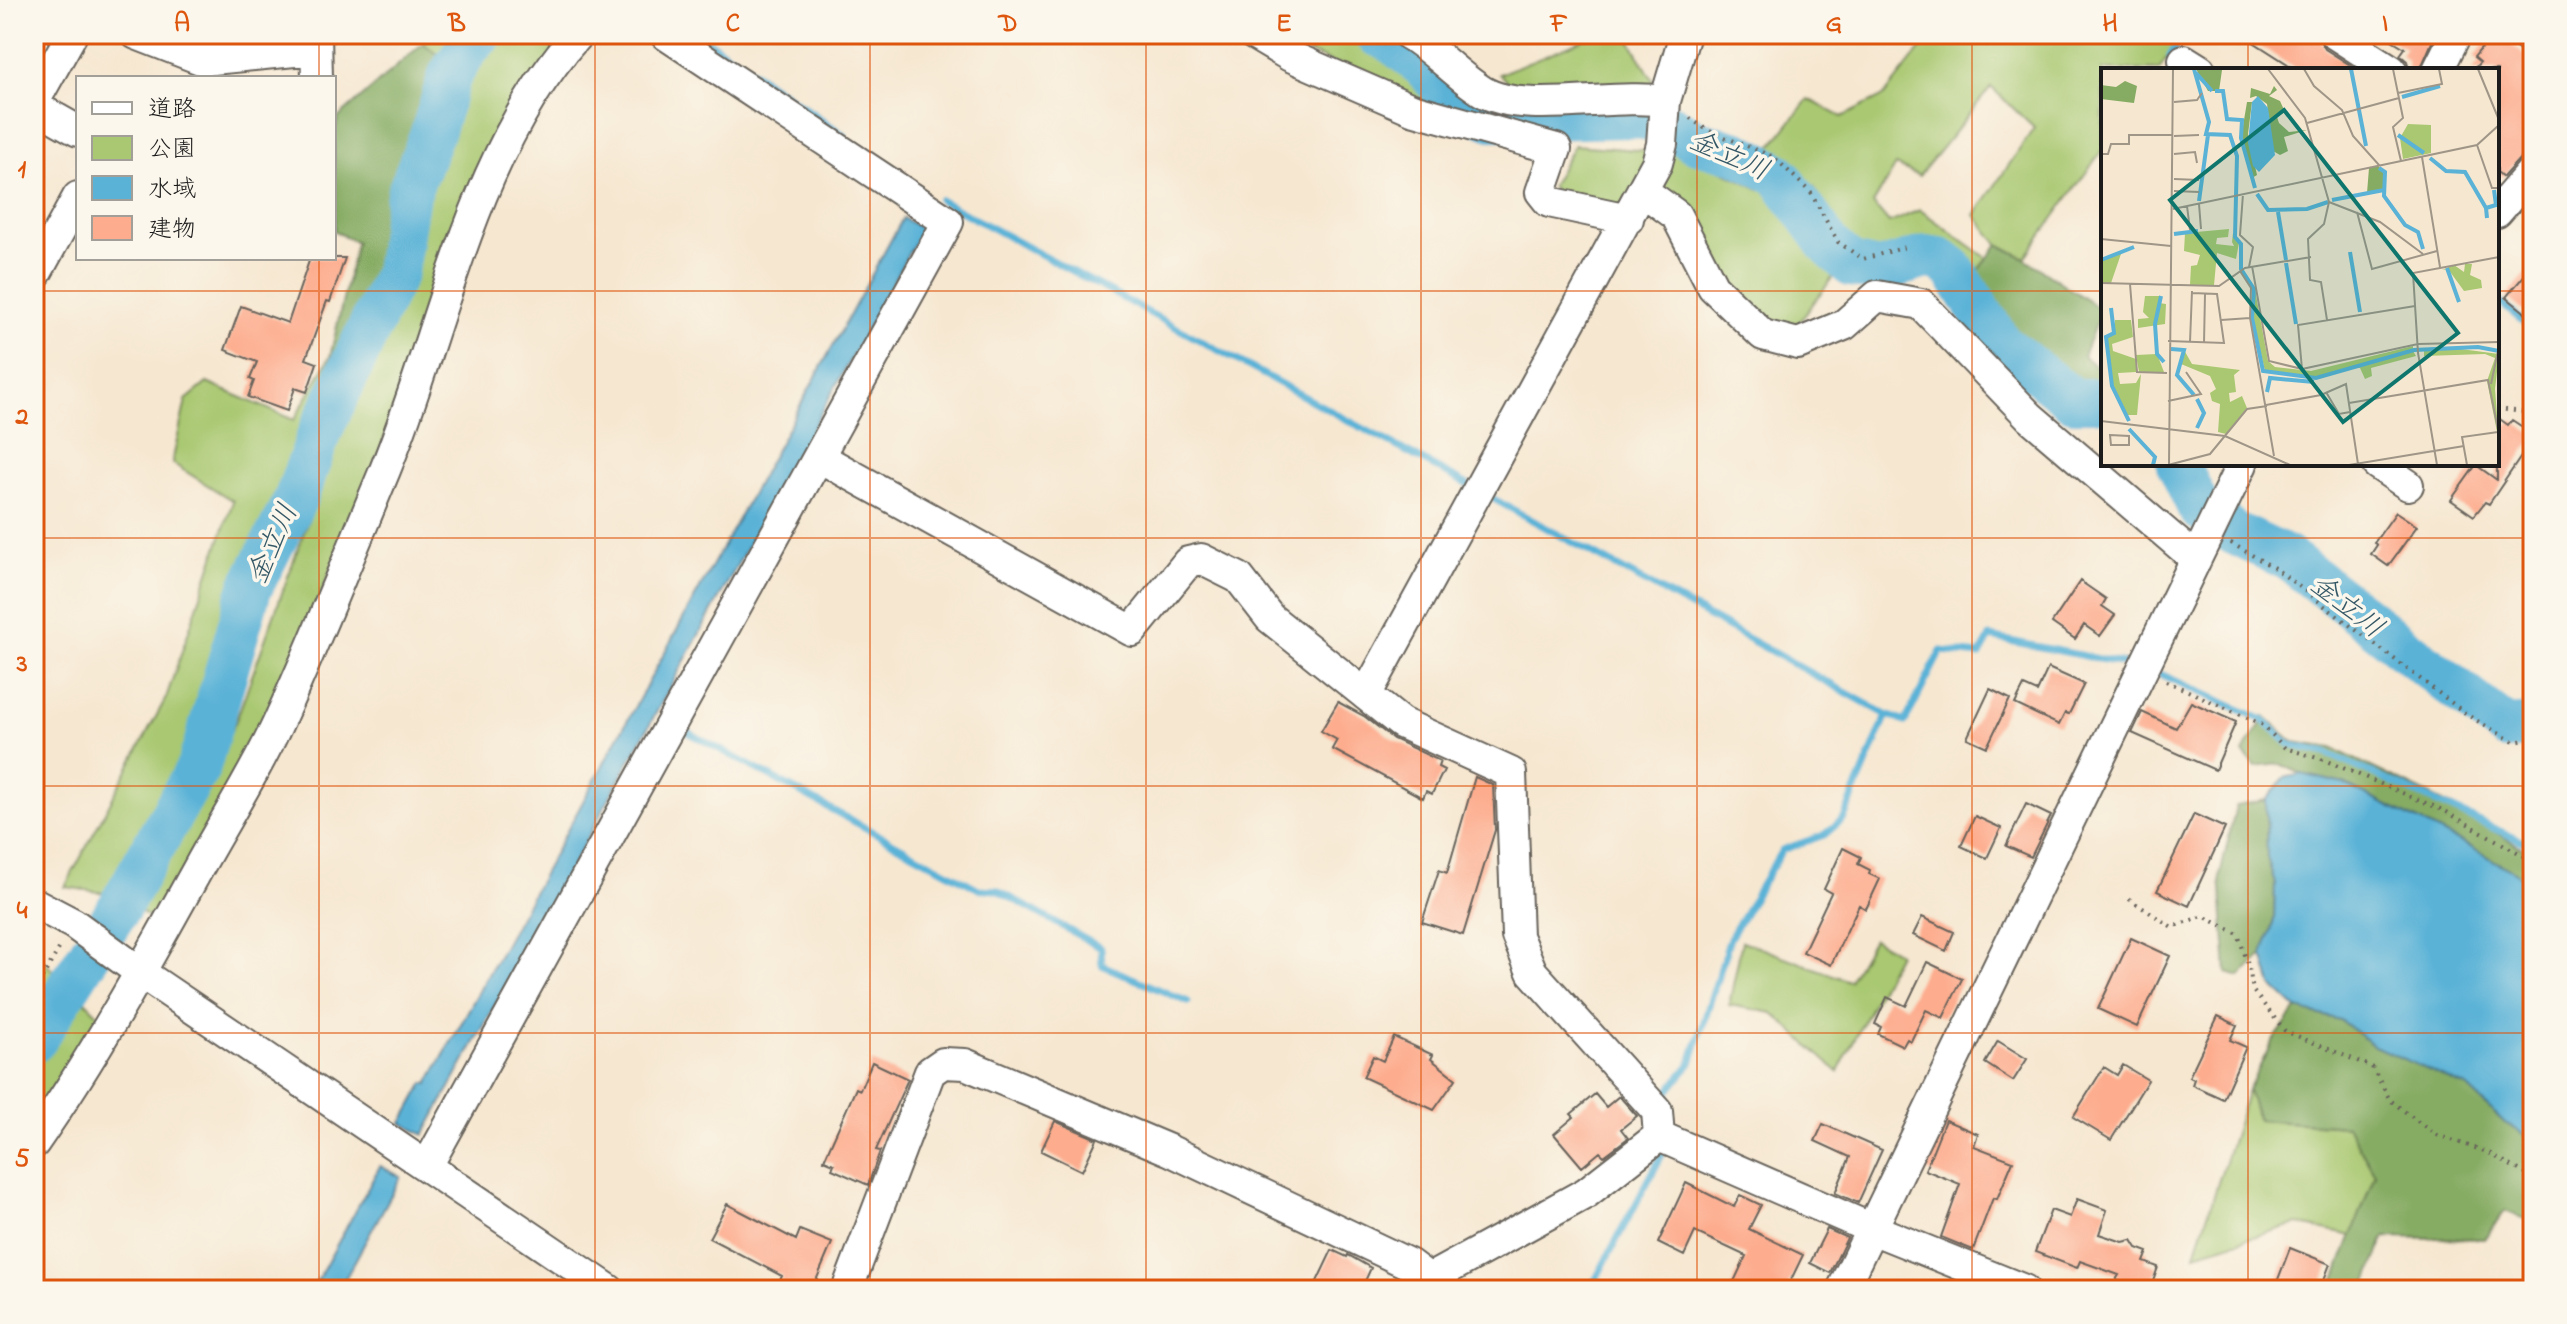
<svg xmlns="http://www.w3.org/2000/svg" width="2567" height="1324" font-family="'Indie Flower','Klee One',sans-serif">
<rect width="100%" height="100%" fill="#fbf7ec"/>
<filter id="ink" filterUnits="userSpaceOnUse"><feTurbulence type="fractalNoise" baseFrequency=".0125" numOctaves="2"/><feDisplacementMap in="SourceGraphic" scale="16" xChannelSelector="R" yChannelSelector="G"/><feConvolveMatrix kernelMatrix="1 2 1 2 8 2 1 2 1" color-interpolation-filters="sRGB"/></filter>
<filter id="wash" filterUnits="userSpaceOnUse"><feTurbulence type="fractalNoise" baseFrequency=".006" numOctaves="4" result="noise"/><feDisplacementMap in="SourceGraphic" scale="32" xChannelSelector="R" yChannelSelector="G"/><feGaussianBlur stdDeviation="1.8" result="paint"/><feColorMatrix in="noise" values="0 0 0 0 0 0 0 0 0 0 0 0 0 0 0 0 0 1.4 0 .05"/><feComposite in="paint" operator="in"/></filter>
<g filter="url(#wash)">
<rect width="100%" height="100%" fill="#f6e7d0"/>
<!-- green -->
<path fill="#a9c871" stroke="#627246" stroke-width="2" d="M430,34H466L444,59L423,43Z
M497,34H564L378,454L270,719L159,924L133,906L235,723L321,485L409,265L418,189L446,129L464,66Z
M1265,34H1353L1404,61L1441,109Z
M1597,34H1627L1655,84L1519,92L1499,74Z
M1918,34H2184L2159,70H2103V149L2025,258L1998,244L1975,215L2034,128L1991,87L1919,176L1896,165L1873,204L1889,223L1920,210L1987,258L1976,273L1947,247L1905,244L1865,256L1844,235L1814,187L1771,147L1808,99L1842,117L1884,96L1926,42Z
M1574,145L1688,154L1778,198L1833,277L1788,337L1727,283L1686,203L1643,182L1622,208L1559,194L1551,186Z
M330,357H341L288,494L226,632L191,758L119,895L65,887L166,698L233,501L172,463L186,400L207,383L294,420Z
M1873,939L1898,953L1838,1072L1773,1013L1729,1005L1742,941L1849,981Z
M34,954L64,979L34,1025Z
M81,997L104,1020L34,1122V1065Z
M2248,1090L2258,1120L2347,1126L2375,1174L2352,1236L2297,1224L2195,1254Z"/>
<!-- forest -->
<path fill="#86ac63" stroke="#516440" stroke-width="2" d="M423,43L444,59L396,190L383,276L341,357H330L356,242L334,231V133L338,118Z
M1998,244L2025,258L2101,310L2083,356L2103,373V388L2075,389L2006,330L1976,273Z
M2265,717L2294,742L2332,748L2447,804L2533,854V883L2470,847L2344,784L2302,774L2280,764L2256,767L2243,753Z
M2266,800L2267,857L2275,883L2274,920L2263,955L2240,977L2227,973L2220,876L2236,806Z
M2297,1009L2340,1020L2374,1046L2467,1087L2505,1123L2533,1139V1222L2505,1211L2485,1239L2385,1237L2364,1290H2331L2375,1174L2347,1126L2258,1120L2248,1090L2272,1042Z"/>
<!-- water -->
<path fill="#5ab2d7" stroke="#3b677a" stroke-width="2" d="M903,218L922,229L424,1135L402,1123L424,1083L428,1084Z
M2302,774L2344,784L2470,847L2533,883V1139L2505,1123L2467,1087L2374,1046L2340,1020L2297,1009L2272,986L2263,955L2274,920L2275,883L2267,857L2266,800L2284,778Z
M380,1166L401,1177L339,1290H312Z"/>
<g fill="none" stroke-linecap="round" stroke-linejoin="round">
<!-- stream -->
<path stroke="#5ab2d7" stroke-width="7" d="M698,34L844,135
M2172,64L2170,56L2184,34
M940,200L1470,486
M2497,300L2533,330
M1490,497L1887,715
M2158,673L2263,720L2291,745L2326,753L2533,846
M684,730L979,889L997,890L1101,948L1102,965L1188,1002
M1668,1106L1666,1094L1691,1063L1730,938L1782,850L1824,835L1844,818L1887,715L1905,722L1941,651L1980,655L1990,637L2134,666
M1590,1290L1664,1151"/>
<!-- river -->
<path stroke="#5ab2d7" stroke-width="44" d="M1376,34L1390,40L1423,66L1455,102L1492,119L1637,116L1671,126L1694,141L1737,153L1779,175L1830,246L1851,265L1879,271L1926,257L1940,259L1953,269L2000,343L2073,400H2103
M2178,464L2199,508L2234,533L2289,559L2507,728L2533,726
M34,1041L120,906L199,766L250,589L295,500L320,432L396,272L408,194L432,133L450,75L468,47L481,34"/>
</g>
<g id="blocks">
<!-- building -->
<path fill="#fdac8d" d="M2241,34H2312L2318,37L2325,49L2358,70H2297Z
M2382,34H2423L2433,40L2420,70H2409L2407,61L2400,55L2405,48Z
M2493,34H2499L2533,62V152L2520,158L2503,177L2497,172V70H2473L2480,62L2474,57Z
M310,258H345L330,302L327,301L306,359L317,363L307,392L295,388L287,411L248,397L254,381L250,379L257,362L225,350L241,306L288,323Z
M2533,265V319L2506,297Z
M2497,417L2508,425L2512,420L2533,434V439L2489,504L2485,502L2474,516L2451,500L2476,465L2497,480Z
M2396,512L2417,526L2388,566L2371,554L2377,545L2374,543Z
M2080,581L2106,599L2102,606L2115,615L2100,636L2084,625L2075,639L2052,623Z
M2048,668L2084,684L2069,714L2065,713L2059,725L2015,704L2024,686L2037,692Z
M1990,689L2010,699L1987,747L1967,738Z
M1338,702L1364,716L1393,739L1440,761L1438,767L1444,770L1432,794L1426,791L1423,798L1332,749L1337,740L1321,731Z
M2191,702L2236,722L2215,770L2132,733L2142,712L2176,728Z
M1475,777L1493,785L1495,830L1463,935L1422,922L1439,870L1447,873Z
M2026,804L2051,816L2031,857L2006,846Z
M2194,814L2225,828L2189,906L2157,891Z
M1975,816L2001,828L1987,858L1961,846Z
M1843,848L1861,857L1858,864L1870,870L1869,874L1880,879L1866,909L1859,905L1831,965L1803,952L1831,893L1824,889Z
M1922,917L1954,932L1946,951L1913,935Z
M2131,938L2170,956L2137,1027L2098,1009Z
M1927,962L1962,979L1943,1018L1926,1010L1911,1041L1907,1039L1903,1046L1878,1034L1881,1027L1875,1024L1887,997L1906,1006Z
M2218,1016L2237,1025L2230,1040L2246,1047L2223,1099L2192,1085L2194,1079L2189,1077Z
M1394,1037L1433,1055L1431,1059L1456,1079L1434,1110L1363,1077L1373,1056L1383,1061Z
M1998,1041L2027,1059L2013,1081L1985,1063Z
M872,1062L908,1079L876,1150L880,1151L868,1185L832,1169L834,1164L824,1160L856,1088L860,1090Z
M2123,1065L2148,1080L2111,1140L2073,1117L2104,1067L2117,1075Z
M1595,1094L1606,1107L1619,1096L1637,1116L1621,1129L1628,1138L1604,1156L1600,1152L1582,1167L1554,1134L1574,1117L1571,1114Z
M1945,1120L1978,1134L1974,1146L2013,1161L1997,1199L1993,1198L1973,1250L1941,1237L1960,1184L1925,1170Z
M1055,1121L1097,1139L1082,1171L1041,1151Z
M1823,1124L1882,1150L1858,1203L1835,1193L1850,1157L1815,1141Z
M1686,1183L1734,1207L1740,1195L1761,1205L1749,1229L1803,1255L1786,1290H1730L1746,1256L1695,1232L1684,1256L1658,1243Z
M2077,1199L2107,1210L2099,1234L2123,1242L2132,1240L2137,1248L2148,1252L2144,1262L2158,1267L2150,1290H2142L2116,1280L2119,1275L2080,1261L2077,1268L2035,1252L2051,1210L2070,1217Z
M727,1204L796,1240L800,1230L832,1243L812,1290H776L782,1276L709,1238Z
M1827,1229L1847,1238L1830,1273L1810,1263Z
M2290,1248L2330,1264L2320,1290H2274Z
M1332,1250L1347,1257L1348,1255L1371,1268L1361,1290H1313Z"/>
</g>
</g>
<g filter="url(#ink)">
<use href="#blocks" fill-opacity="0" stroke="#68635b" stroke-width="2"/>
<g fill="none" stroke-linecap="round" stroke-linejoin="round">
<defs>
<path id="minor" d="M136,34L203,60L315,49
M316,34L317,78
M1253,34L1290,56L1412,109L1556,149L1541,192L1549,202L1628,219
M1408,34C1435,50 1456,75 1482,91C1523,116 1613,93 1665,101
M2335,34L2391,70
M2184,60L2200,70
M2438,70L2456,34
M34,102L72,34
M34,106L78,131
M1641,194L1654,199L1676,215L1713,287L1763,335L1798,344L1844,325L1877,296L1921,304L2030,417L2196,559
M2497,212L2533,170
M34,277L78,197
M819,457L1132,631L1188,562L1201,559L1239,578L1270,618L1401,723L1511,773L1517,936L1532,972L1657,1111L1659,1136
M2377,464L2408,485
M1366,695L1657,163L1662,144L1665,101L1685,34
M34,903L74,924L141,973L609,1290
M1659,1136L1872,1229L2024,1290
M34,1143C96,1054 148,959 200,865C226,818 256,771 278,723C316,640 350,554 385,470C444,325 471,154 578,34
M427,1166L948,222L665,34
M1413,1288L1586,1193L1659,1136
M847,1290L930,1072L943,1063L965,1064L1169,1150L1409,1264L1429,1279
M1842,1290L2242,464"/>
</defs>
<!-- minor casing -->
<use href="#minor" stroke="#68635b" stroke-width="34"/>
<!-- path -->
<path stroke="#68635b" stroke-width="4" stroke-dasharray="2 6" stroke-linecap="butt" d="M1690,118L1707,130L1774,157L1811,193L1838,242L1863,259L1910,246
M2497,409L2533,413
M2231,543L2276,569L2469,716L2514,742L2533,739
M2166,681L2263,725L2285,748L2324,760L2445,811L2533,861
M2129,899L2172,927L2203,916L2238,934L2249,967L2253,991L2285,1031L2372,1067L2390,1100L2434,1134L2487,1152L2533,1178
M34,992L60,947"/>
<!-- minor -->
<use href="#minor" stroke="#fff" stroke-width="30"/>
</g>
</g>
<!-- grid -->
<path fill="none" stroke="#de560d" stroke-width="2" stroke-opacity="0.55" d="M319,34V78M595,34V1290M870,34V1290M1146,34V1290M1421,34V1290M1697,34V1290M1972,34V1290M2248,34V70M319,258V1290M34,291H2103M2497,291H2533M2248,464V1290M34,538H2533M34,786H2533M34,1033H2533"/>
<g text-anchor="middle" stroke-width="7" stroke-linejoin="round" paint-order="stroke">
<!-- water labels -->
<g font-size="28" font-style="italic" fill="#355867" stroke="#fbf7ec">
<text transform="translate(1730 154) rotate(24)" y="10">金立川</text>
<text transform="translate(271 543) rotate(-66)" y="10">金立川</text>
<text transform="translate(2348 605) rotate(38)" y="10">金立川</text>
</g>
</g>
<!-- overview -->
<g transform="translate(2101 68)">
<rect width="398" height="398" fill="#f6e7d0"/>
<path d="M307,56L330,57V85L302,91L299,70ZM128,161L127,169L116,170L115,176L133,178L131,174L132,165L138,175L135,191L116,185L113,217H89L90,198L96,197L99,187L83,183L84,165ZM21,183L10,215H0V193ZM364,196H371L369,207L380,212L381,220L363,223L347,201L341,202L353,197L363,204ZM154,222L167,293L174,299L210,303L312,278V281L217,309L164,303L152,250ZM44,228H59L58,235L65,236L64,256L37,260V251L48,250L42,244ZM14,252H30L32,269L11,276L12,283L35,291V304L17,305L19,316L35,315L40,306L36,347H25L12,317L6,269L13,265ZM352,280L398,286L394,321L398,374L386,313L394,290L384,286L323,288V282ZM83,282L91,296L139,302L133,307L135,324L128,325L129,334L141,328L146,340L125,366L117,364L119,336L111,333L109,325L115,321L109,308L80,296ZM312,283L315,288L270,300L271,308L264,311L259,300H250ZM56,286L63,304H38L35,287Z" fill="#a9c871"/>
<path d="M95,1L121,2L118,23H107ZM24,13L36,18L33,35L0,31V17L15,19ZM173,18L176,22L168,28L179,33L184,44L176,49L178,55L188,64L206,62L183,69L187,83L179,87L172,83L166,36L155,28L149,30L150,20L169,26ZM146,34H151L147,66L156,107L151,110L140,70ZM277,98L284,104L283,122L266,125L268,100Z" fill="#86ac63"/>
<path d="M157,28L167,40L174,87L158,104L152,98L147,75L151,34Z" fill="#5ab2d7"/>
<path fill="none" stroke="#5ab2d7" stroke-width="4" d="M93,1L108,54L105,66L129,67L136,88L134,169L140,176V201L153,221L151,250L162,303L215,310L313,282L377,279L398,283M250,1L265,78M95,5L111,23M114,23H122L126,51L141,52L140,70L154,120M301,29L339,18M297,67L323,85M329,90L345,103L364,104L385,140M278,100L284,104L283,128L304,157L317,164L322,181M156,126L167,142L206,141L227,134M231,132L283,122M98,133L107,67M177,144L185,192M386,150L385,140L395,137L393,122M73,166L97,163M249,184L259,244M0,192L33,179M185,195L195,256M346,200L358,234M60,228L54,256L56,286L63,294M10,240L13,265L5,269L11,318L28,353M70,281L83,282L76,307L93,327M166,324L169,310L213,314M96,331L103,345L96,360M28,361L54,389L52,397"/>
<path fill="none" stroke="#9f9688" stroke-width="2" d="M167,1L204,50L228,134L223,156L207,171L209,212L220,214L226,252M203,1L213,18L241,42L252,68L278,97M292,1L302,50L292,59L300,93M377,1L398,52M297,25L341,16L338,1M73,34L96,32L101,25M206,55L298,30M73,68L98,67M376,77L391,120H398M0,86H7L10,76H28V67H72M73,86L94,84L96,95M321,89L339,199M73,111L98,112M73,123L98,124M142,126L139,167L152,179L148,199M228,134L279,154L322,186M98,136L100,161M86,138L89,162M72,141L376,77L398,57M256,144L271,201L336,183M0,171L70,178M151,198L168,293L201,301M139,203L150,220L149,250L173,388M0,215L118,218L144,200L210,189M29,216L36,304L66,305M314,238L197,257L201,301L317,276L398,274M120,252L149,250M67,273L123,275L116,226L91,225M89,274L91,223M103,275L104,226M390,316L398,278M225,324L238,346L249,344M67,333L100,326L85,304M248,335L387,312L398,366M165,337L220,327L245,316L257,396M0,353L124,368L189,397M9,367L28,368V377H10ZM67,397L109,386L146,341L166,338M68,397L72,1M248,397L363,378M336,397L317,285L312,205L398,189M366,397L361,369L397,364"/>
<path fill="#0f766e" fill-opacity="0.15" stroke="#0f766e" stroke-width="4" d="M183,42L357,265L242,354L69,132Z"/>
<rect width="398" height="398" fill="none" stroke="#1c1c1c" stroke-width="4"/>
</g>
<!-- margin -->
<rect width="2567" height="1324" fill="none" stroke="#fbf7ec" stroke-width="88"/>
<!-- legend -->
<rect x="76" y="76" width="260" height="184" fill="#fbf7ec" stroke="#a29f99" stroke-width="2"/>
<rect x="92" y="102" width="40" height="12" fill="#ffffff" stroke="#a29f99" stroke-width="2"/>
<text x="148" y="116" font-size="24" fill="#1c1c1c">道路</text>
<rect x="92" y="136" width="40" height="24" fill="#a9c871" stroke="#a29f99" stroke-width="2"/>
<text x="148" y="156" font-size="24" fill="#1c1c1c">公園</text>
<rect x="92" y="176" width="40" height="24" fill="#5ab2d7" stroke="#a29f99" stroke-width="2"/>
<text x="148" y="196" font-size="24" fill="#1c1c1c">水域</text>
<rect x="92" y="216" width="40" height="24" fill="#fdac8d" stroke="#a29f99" stroke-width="2"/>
<text x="148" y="236" font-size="24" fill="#1c1c1c">建物</text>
<rect x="44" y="44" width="2479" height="1236" fill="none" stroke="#de560d" stroke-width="3"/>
<g font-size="26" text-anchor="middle" font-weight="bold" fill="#de560d">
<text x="182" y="31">A</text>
<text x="457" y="31">B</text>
<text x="733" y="31">C</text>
<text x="1008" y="31">D</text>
<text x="1284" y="31">E</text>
<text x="1559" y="31">F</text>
<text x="1834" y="31">G</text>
<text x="2110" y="31">H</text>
<text x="2385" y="31">I</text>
<text x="22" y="177">1</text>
<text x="22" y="424">2</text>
<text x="22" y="671">3</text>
<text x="22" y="918">4</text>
<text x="22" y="1166">5</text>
</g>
</svg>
